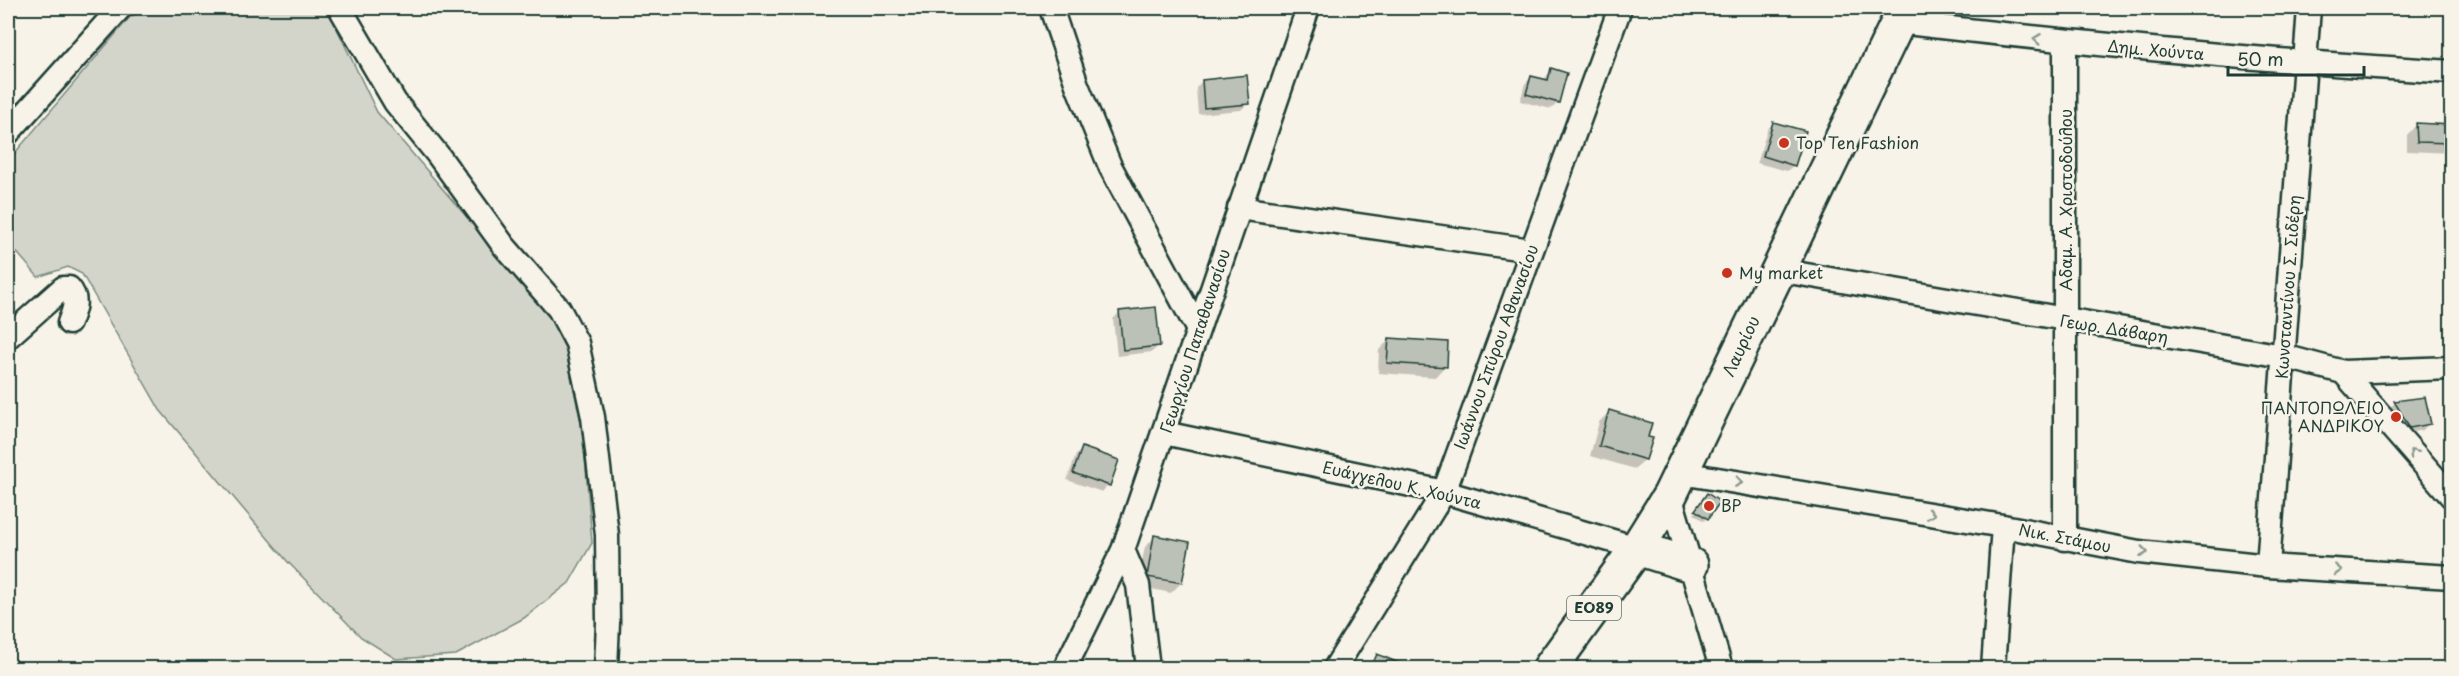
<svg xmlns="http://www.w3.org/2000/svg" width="2459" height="676" font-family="'Playpen Sans',sans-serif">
<rect width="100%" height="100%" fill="#f7f3e8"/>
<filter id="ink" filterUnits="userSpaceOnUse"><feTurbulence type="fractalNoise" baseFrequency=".0167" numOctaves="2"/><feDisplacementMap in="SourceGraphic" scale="12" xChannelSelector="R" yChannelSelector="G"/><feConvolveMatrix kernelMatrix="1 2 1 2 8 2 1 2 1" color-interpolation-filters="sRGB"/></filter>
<g filter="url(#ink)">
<!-- green -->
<path fill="#d3d5ca" stroke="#79897f" stroke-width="1.5" d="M148,8H327L377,112L546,310L566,350L583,432L592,543L569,583L524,618L456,655L396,659L361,637L287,561L160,410L82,274L68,267L38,277L8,242V161L130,17Z"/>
<!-- shadow -->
<path fill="#0003" d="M570,8H581L572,12Z
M1551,70L1558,103L1551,109L1520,101L1525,84L1531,77L1544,80Z
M1202,81L1248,103L1241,110L1198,114L1196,88Z
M1773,123L1794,165L1787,171L1757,163L1767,130Z
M2417,124L2452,127V153L2407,151V135Z
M1120,312L1158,346L1152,352L1117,356L1113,319Z
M1389,340L1445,366L1435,377L1378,373L1379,350Z
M2424,399L2429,423L2423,430L2403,434L2388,409L2395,403Z
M1609,412L1646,438L1645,459L1635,469L1590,456L1599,422Z
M1083,448L1117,460L1108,485L1102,492L1067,480L1076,455Z
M1704,498L1707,518L1704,521L1694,514Z
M1155,537L1181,583L1171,593L1137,586L1145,547Z
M1377,656L1404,667V668H1368Z"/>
<!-- building -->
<path fill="#bbc1b6" stroke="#1f3d34" stroke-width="1.5" d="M1551,68L1567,73L1559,103L1526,94L1531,76L1548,80Z
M1247,75L1250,104L1204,108L1202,80Z
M1773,122L1806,131L1795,166L1763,156Z
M2416,123L2452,125V143L2417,142Z
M1156,307L1160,346L1123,350L1119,311Z
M1389,338L1448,342L1447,367L1387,363Z
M2425,397L2431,424L2410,428L2394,401Z
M1609,410L1652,423L1648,437L1653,438L1646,460L1599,446Z
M1082,447L1119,460L1110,486L1073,473Z
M1707,493L1720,502L1708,519L1695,510Z
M1154,535L1190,542L1182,583L1147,577Z
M1377,654L1406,666L1405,668H1371Z
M1461,663L1481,668H1459Z"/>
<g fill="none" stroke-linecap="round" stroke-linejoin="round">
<defs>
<path id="minor" d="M340,8L395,102L438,155L504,246L559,309L577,343L593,417L607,535L608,623L606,668
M1051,8L1077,85L1110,166L1198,330
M1898,22C2082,44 2266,61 2452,72
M2065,42V539
M8,133L120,8
M1239,208L1531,250
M1777,270L2283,356L2343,372L2452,368
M8,337L63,288H69C79,299 74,310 69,323
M2343,372L2452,497
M1164,433L1444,492L1637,548
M1681,473L2003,526L2139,552L2268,566L2452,577
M1670,495L1721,668
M1123,550L1138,585L1148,668
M2268,566L2309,8
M1065,668L1123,550L1308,8
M1335,668L1444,492L1620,8
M1993,668L2003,526"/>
<path id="primary" d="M1637,548L1691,565
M1550,668L1637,548L1670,495L1905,8"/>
</defs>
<!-- minor casing -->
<use href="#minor" stroke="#1f3d34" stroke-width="27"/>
<!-- primary casing -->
<use href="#primary" stroke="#1f3d34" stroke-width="38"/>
<!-- minor -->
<use href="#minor" stroke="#f7f3e8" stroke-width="22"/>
<!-- primary -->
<use href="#primary" stroke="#f7f3e8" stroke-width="33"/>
</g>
<!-- one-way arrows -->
<defs><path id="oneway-chevron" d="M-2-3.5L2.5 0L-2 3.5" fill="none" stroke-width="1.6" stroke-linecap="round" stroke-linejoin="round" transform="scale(1.5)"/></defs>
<g stroke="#8b988e">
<use href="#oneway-chevron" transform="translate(2037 39) rotate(-173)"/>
<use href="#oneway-chevron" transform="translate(2413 453) rotate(-131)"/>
<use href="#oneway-chevron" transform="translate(1739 482) rotate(9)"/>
<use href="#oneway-chevron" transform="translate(1931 514) rotate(9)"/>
<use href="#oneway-chevron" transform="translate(2144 552) rotate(7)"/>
<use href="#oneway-chevron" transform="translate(2338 570) rotate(3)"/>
</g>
</g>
<!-- markers -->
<g fill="#c8321e" stroke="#f7f3e8" stroke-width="2">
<circle cx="1784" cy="143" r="6"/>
<circle cx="1727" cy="273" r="6"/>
<circle cx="2396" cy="417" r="6"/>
<circle cx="1709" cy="506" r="6"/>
</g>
<g text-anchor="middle" stroke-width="5" stroke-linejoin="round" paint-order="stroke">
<!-- shield labels -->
<rect fill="#f7f3e8" stroke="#60746a" stroke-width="1.5" x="1567" y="596" width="54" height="24" rx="4.5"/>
<g font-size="15" font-weight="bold" fill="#1f3d34">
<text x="1594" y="613">ΕΟ89</text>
</g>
<!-- street labels -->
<g font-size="16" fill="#1f3d34" stroke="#f7f3e8">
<text transform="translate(2156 50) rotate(5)" y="6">Δημ. Χούντα</text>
<text transform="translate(2066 200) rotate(-90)" y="6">Αδαμ. Α. Χριστοδούλου</text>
<text transform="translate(2288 287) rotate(-86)" y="6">Κωνσταντίνου Σ. Σιδέρη</text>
<text transform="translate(2114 329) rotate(9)" y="6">Γεωρ. Δάβαρη</text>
<text transform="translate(1195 341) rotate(-72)" y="6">Γεωργίου Παπαθανασίου</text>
<text transform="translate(1741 346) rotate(-65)" y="6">Λαυρίου</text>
<text transform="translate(1496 347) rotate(-70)" y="6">Ιωάννου Σπύρου Αθανασίου</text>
<text transform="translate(1402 485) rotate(13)" y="6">Ευάγγελου Κ. Χούντα</text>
<text transform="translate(2065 538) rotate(11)" y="6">Νικ. Στάμου</text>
</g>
<!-- poi labels -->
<g font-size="16" fill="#1f3d34" stroke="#f7f3e8" text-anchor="start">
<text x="1796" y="149">Top Ten Fashion</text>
<text x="1739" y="279">My market</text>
<text x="2384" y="414" text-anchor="end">ΠΑΝΤΟΠΩΛΕΙΟ<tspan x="2384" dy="18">ΑΝΔΡΙΚΟΥ</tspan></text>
<text x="1721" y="512">BP</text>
</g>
</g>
<!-- margin -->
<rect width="2459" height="676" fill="none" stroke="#f7f3e8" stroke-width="30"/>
<rect x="15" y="15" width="2429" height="646" fill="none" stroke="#1f3d34" stroke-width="2" filter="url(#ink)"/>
<!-- scale -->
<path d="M2228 66v9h136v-9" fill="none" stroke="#1f3d34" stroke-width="3"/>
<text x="2237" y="66" font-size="18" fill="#1f3d34" stroke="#f7f3e8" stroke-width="4.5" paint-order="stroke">50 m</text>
</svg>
